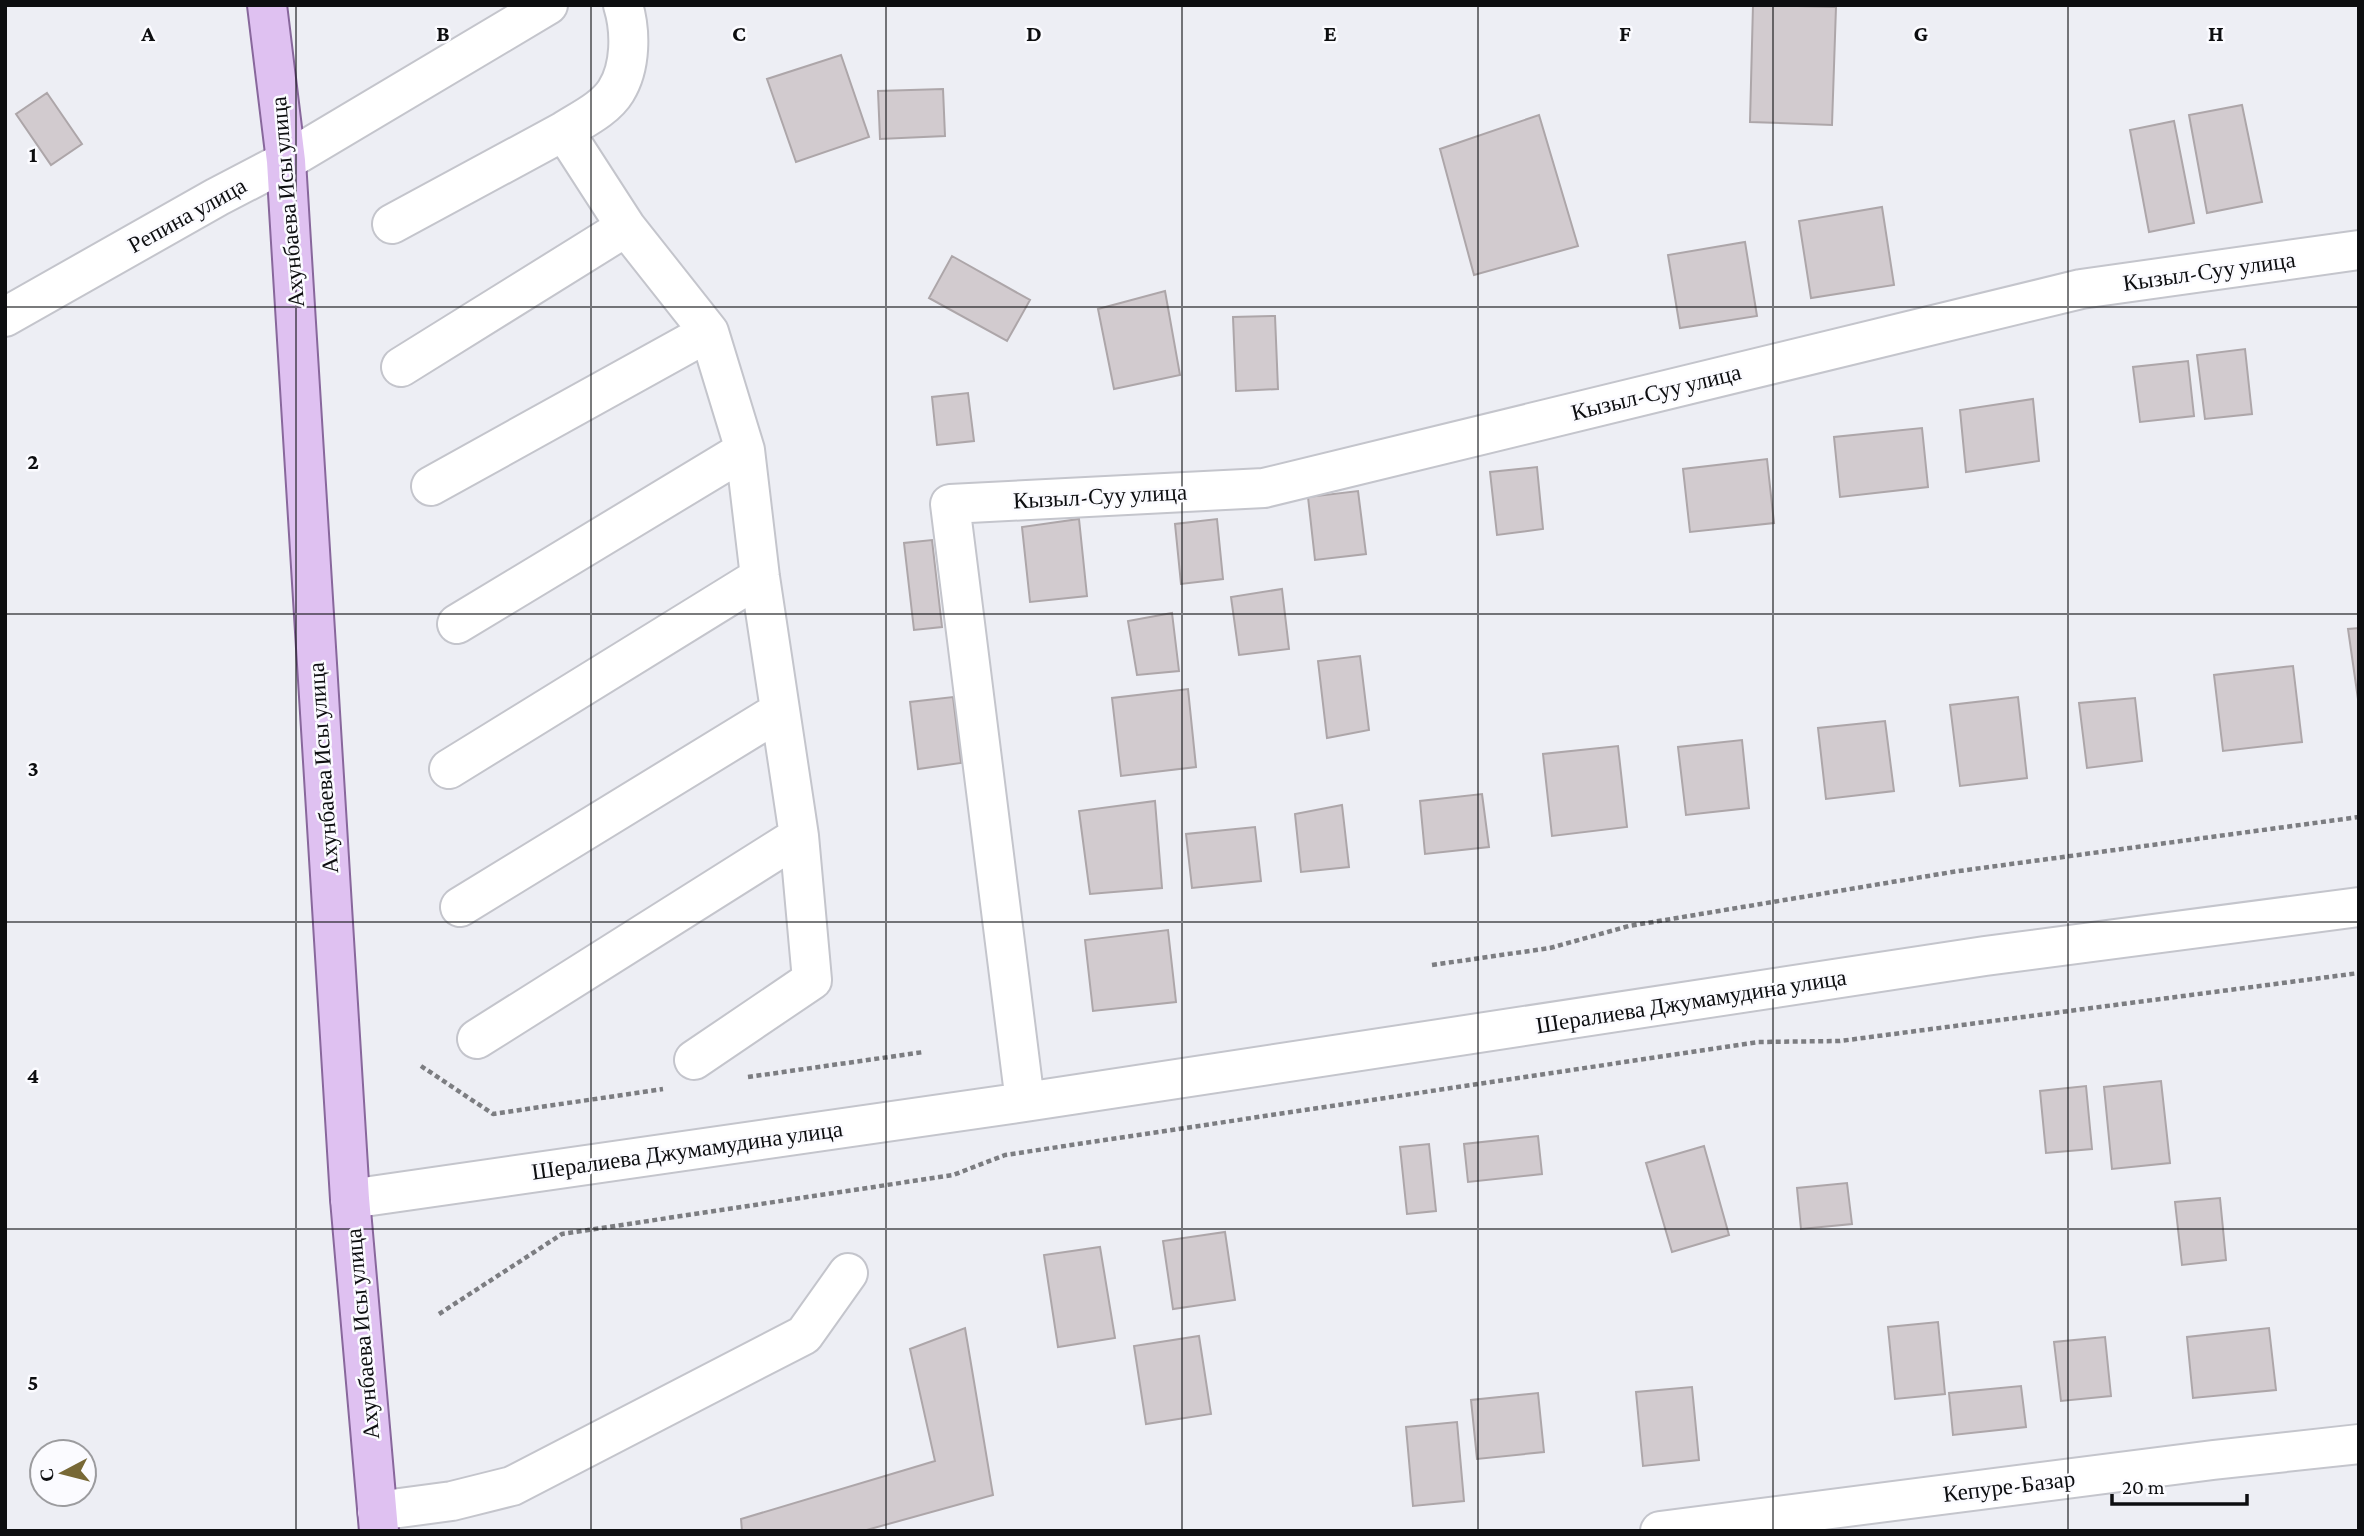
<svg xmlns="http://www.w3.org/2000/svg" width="2364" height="1536" font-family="'Crimson Pro',serif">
<rect width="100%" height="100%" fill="#edeef4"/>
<!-- building -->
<path fill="#d2cbcf" stroke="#ada6a9" stroke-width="2" d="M1753,5L1836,7L1832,125L1750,122Z
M841,55L869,137L796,162L767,79Z
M943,89L945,136L880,139L878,91Z
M47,93L82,144L51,165L16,114Z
M2242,105L2262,202L2207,213L2189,115Z
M1539,115L1578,246L1474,275L1440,149Z
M2174,121L2194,223L2149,232L2130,130Z
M1882,207L1894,285L1811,298L1799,221Z
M1745,242L1757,316L1680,328L1668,255Z
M952,256L1030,300L1007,341L929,298Z
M1165,291L1180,375L1114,389L1098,309Z
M1275,316L1278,389L1236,391L1233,317Z
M2245,349L2252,414L2205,419L2197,355Z
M2188,361L2194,416L2140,422L2133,367Z
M968,393L974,441L937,445L932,397Z
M2033,399L2039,461L1966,472L1960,410Z
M1922,428L1928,487L1840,497L1834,437Z
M1767,459L1774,523L1690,532L1683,469Z
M1537,467L1543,529L1497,535L1490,472Z
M1358,491L1366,554L1315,560L1308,497Z
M1079,519L1087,596L1030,602L1022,527Z
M1217,519L1223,579L1181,584L1175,524Z
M932,540L942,627L914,630L904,543Z
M1282,589L1289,649L1239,655L1231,597Z
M1172,613L1179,671L1137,675L1128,621Z
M2359,628V706L2348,629Z
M1360,656L1369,730L1327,738L1318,661Z
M2293,666L2302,742L2223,751L2214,675Z
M1188,689L1196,767L1121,776L1112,698Z
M953,697L961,763L918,769L910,702Z
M2018,697L2027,778L1960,786L1950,705Z
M2135,698L2142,761L2087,768L2079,703Z
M1885,721L1894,791L1826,799L1818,728Z
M1742,740L1749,808L1686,815L1678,747Z
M1618,746L1627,827L1552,836L1543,754Z
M1482,794L1489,847L1425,854L1420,801Z
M1155,801L1162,888L1090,894L1079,811Z
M1342,805L1349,867L1301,872L1295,814Z
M1255,827L1261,881L1192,888L1186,834Z
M1168,930L1176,1002L1093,1011L1085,940Z
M2161,1081L2170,1163L2112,1169L2104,1087Z
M2086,1086L2092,1149L2046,1153L2040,1091Z
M1538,1136L1542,1174L1468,1182L1464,1144Z
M1429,1144L1436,1211L1407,1214L1400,1147Z
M1704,1146L1729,1235L1672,1252L1646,1163Z
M1847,1183L1852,1224L1801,1229L1797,1188Z
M2220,1198L2226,1260L2182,1265L2175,1202Z
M1225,1232L1235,1300L1173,1309L1163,1241Z
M1100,1247L1115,1338L1058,1347L1044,1255Z
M1938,1322L1945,1394L1895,1399L1888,1327Z
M965,1328L993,1495L863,1531H742L741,1519L935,1461L910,1349Z
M2269,1328L2276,1390L2193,1398L2187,1337Z
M1199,1336L1211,1414L1146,1424L1134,1346Z
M2105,1337L2111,1396L2061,1401L2054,1342Z
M2021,1386L2026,1427L1953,1435L1949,1393Z
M1692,1387L1699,1460L1643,1466L1636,1392Z
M1538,1393L1544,1452L1477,1459L1471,1400Z
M1457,1422L1464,1501L1413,1506L1406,1427Z"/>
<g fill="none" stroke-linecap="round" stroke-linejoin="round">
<defs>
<path id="minor" d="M564,131C581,120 605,109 616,91C631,67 631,31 623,5
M392,224L564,131L626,227L709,332L745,450L760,577L799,836L812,980L694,1060
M5,317L217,197L286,161L548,5
M401,367L626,227
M431,486L709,332
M457,624L745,450
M449,769L760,577
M460,907L780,711
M477,1039L799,836
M1025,1102L950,504L1264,488L2081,289L2359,250
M350,1199L1025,1102L1985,956L2359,907
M377,1511L452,1501L512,1486L804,1335L848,1273
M1660,1531L2213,1460L2359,1444"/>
<path id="major" d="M267,5L286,161L350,1199L379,1531"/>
</defs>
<!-- minor casing -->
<use href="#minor" stroke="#c4c5cc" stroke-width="42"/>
<!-- major casing -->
<use href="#major" stroke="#88679c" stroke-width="42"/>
<!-- path -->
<path stroke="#7c7d81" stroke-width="4.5" stroke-dasharray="5 3.5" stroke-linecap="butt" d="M1432,965L1550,948L1629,926L1952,872L2359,817
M421,1066L493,1114L663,1089
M748,1077L924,1052
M439,1314L562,1234L953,1175L1005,1155L1758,1042L1840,1041L2359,973"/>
<!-- minor -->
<use href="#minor" stroke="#fff" stroke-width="38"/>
<!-- major -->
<use href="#major" stroke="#dfc1f1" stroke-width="38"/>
</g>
<!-- grid -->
<path fill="none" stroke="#0d0e10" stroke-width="2" stroke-opacity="0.55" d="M296,5V1531M591,5V1531M886,5V1531M1182,5V1531M1478,5V1531M1773,5V1531M2068,5V1531M5,307H2359M5,614H2359M5,922H2359M5,1229H2359"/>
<g text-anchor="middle" stroke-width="5" stroke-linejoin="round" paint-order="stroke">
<!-- street labels -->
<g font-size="23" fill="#0d0e10" stroke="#fbfbff">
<text transform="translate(287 202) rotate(-95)" y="8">Ахунбаева Исы улица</text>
<text transform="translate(187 215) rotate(-29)" y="8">Репина улица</text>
<text transform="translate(2209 271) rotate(-8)" y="8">Кызыл-Суу улица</text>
<text transform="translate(1656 392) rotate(-14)" y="8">Кызыл-Суу улица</text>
<text transform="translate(1100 496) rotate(-3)" y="8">Кызыл-Суу улица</text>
<text transform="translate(323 768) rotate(-94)" y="8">Ахунбаева Исы улица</text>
<text transform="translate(1691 1001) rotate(-9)" y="8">Шералиева Джумамудина улица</text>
<text transform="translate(687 1150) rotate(-8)" y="8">Шералиева Джумамудина улица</text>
<text transform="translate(362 1334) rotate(-95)" y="8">Ахунбаева Исы улица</text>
<text transform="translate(2009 1486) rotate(-7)" y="8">Кепуре-Базар</text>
</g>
</g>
<g font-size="23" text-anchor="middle" font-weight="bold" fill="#0d0e10" stroke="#fbfbff" stroke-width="5" stroke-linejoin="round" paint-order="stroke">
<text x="148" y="41">A</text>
<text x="443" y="41">B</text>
<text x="739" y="41">C</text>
<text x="1034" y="41">D</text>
<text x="1330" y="41">E</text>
<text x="1625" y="41">F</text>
<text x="1921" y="41">G</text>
<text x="2216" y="41">H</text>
<text x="33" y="162">1</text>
<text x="33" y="469">2</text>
<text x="33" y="776">3</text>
<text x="33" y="1083">4</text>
<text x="33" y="1390">5</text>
</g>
<!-- border -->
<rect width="2364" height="1536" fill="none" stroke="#0d0e10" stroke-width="14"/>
<!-- north arrow -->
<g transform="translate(63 1473) rotate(263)"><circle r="33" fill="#fbfbff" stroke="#9c9c9f" stroke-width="2"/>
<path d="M0-5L12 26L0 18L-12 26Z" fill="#776836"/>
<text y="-10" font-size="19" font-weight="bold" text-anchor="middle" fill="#0d0e10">С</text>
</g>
<!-- scale -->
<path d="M2112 1494v10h135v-10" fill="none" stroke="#0d0e10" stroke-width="3.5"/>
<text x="2122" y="1494" font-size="21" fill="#0d0e10" stroke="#fbfbff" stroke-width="5" paint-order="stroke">20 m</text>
</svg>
